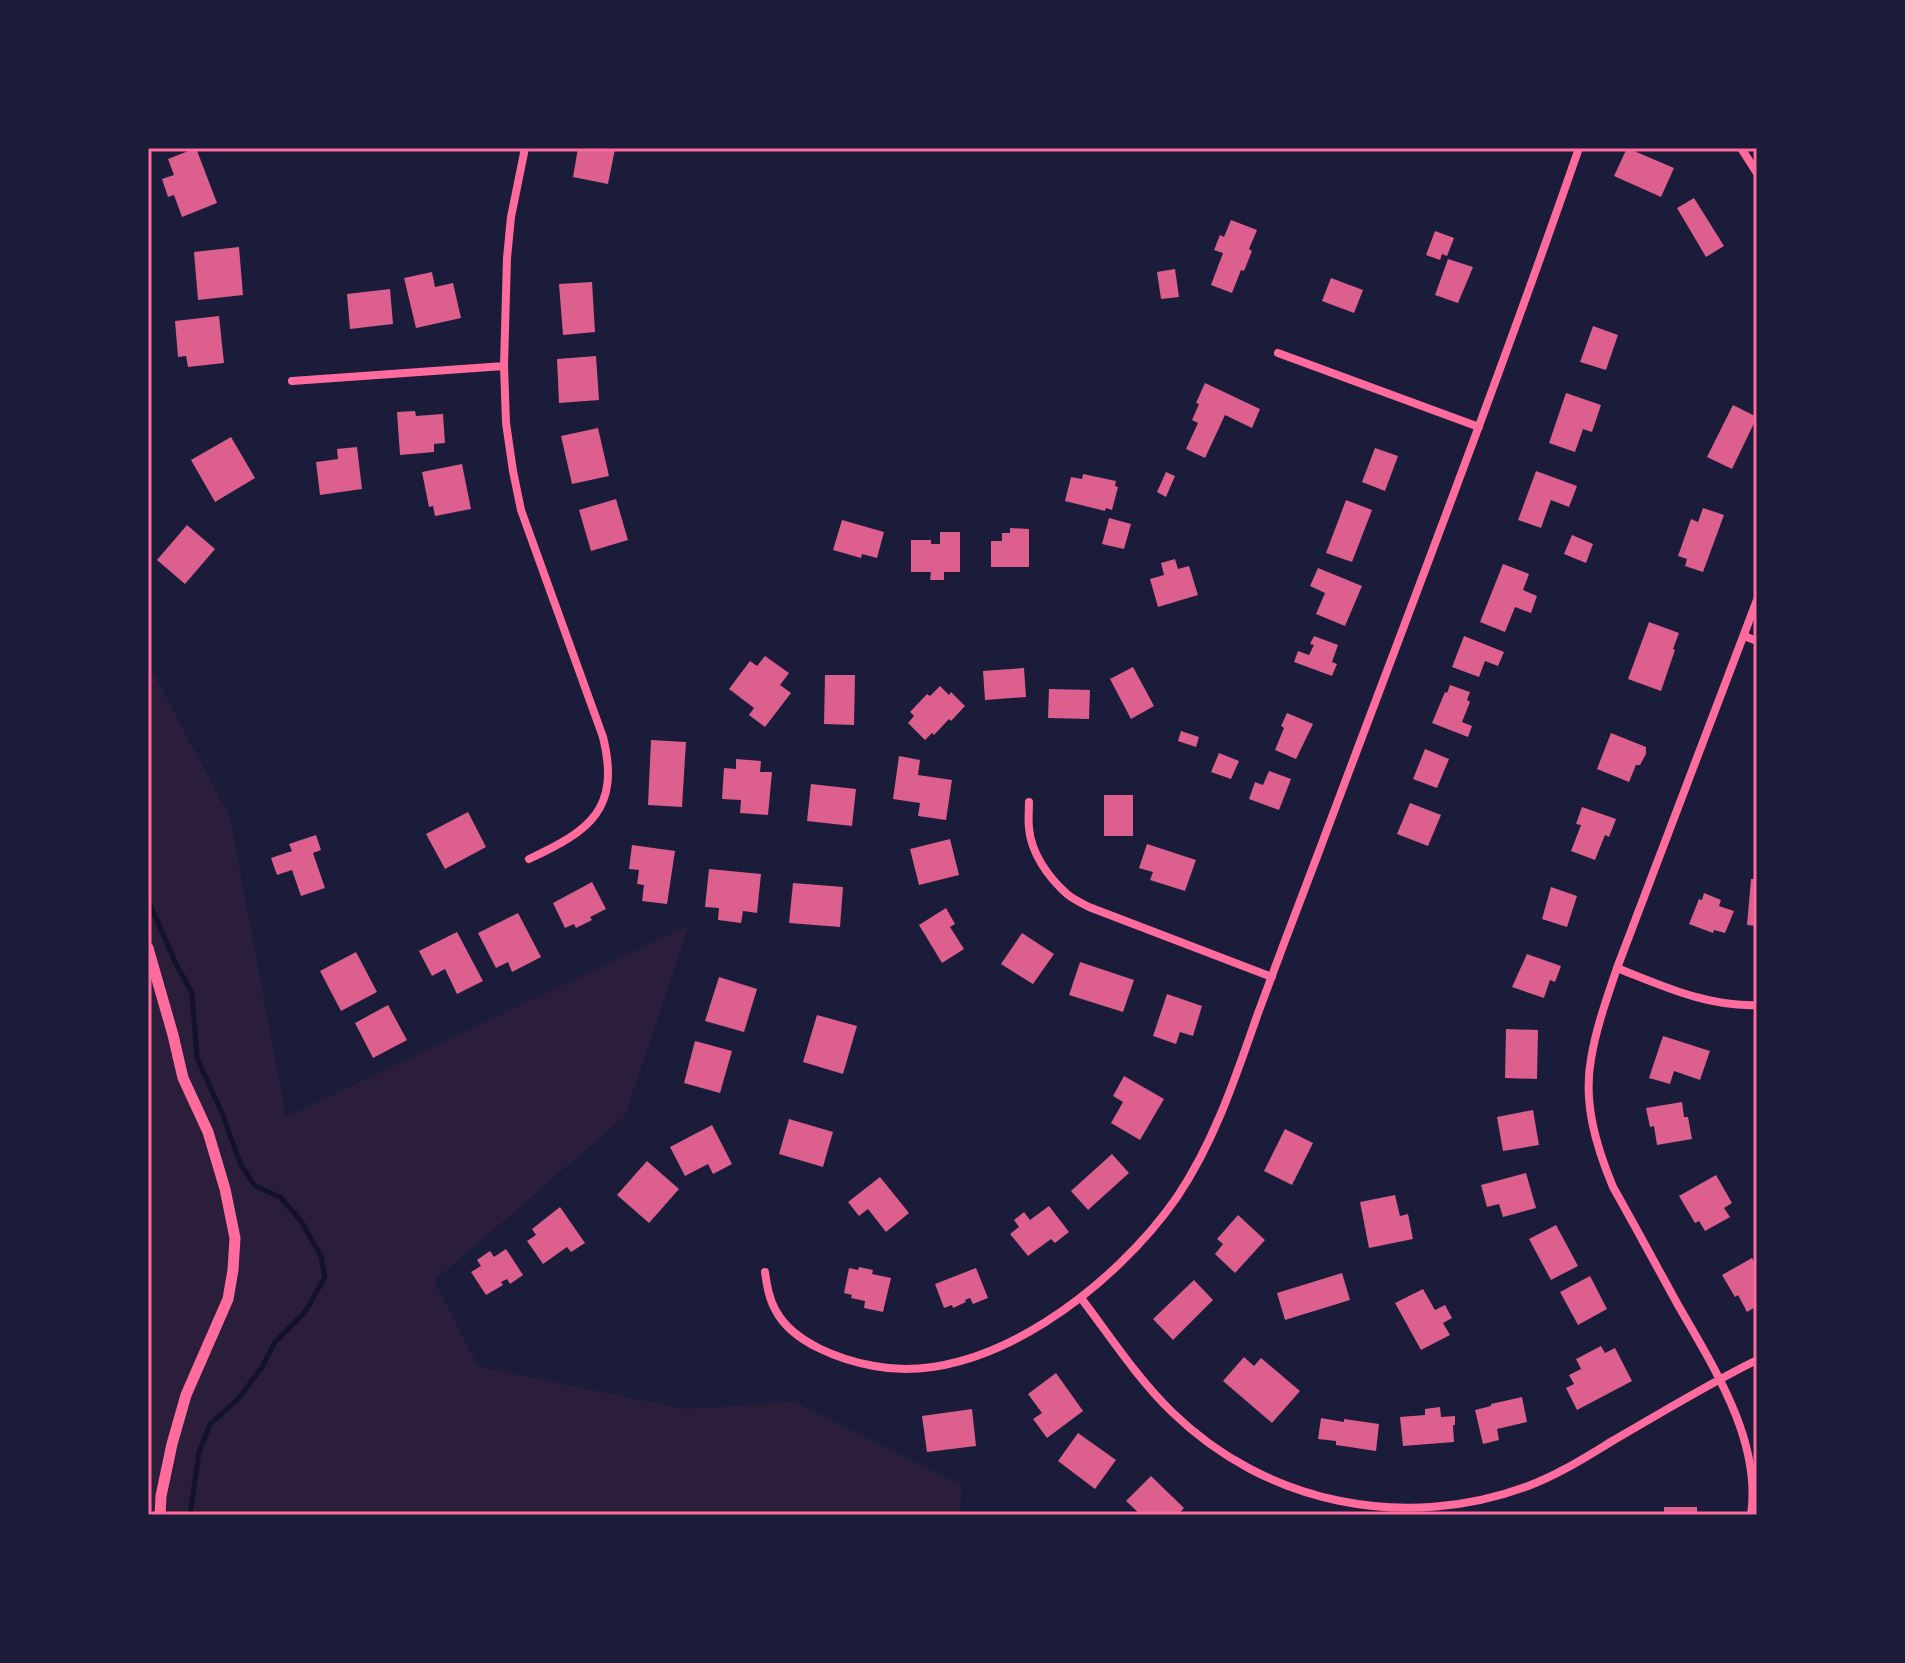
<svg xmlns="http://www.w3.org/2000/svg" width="1905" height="1663" font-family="'Fira Sans',sans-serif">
<rect width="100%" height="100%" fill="#1b1b3a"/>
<!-- green -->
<path fill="#2a1e3b" d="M148,663L230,817L286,1117L689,925L625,1116L434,1281L479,1367L685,1409L795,1402L962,1486L960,1515H148Z"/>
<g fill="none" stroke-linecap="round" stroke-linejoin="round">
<!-- stream -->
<path stroke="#12122b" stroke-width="5" d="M148,900L177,966L192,993L197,1058L222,1113L241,1165L255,1186L280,1197L301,1221L321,1256L325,1277L305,1312L275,1342L262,1367L238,1399L210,1424L199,1452L190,1515"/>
</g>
<!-- building -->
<path fill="#dd5f8e" d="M196,148L217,203L182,217L174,195L168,197L162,179L174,175L168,159Z
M578,148L615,149L608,184L573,177Z
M1627,148L1674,168L1661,197L1614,176Z
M1694,198L1724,246L1706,257L1677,208Z
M1231,220L1257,230L1249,249L1252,251L1244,271L1241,270L1232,293L1211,285L1223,253L1214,250L1220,235L1224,237Z
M1435,231L1454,238L1447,256L1442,254L1440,260L1426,255Z
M239,247L243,295L198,300L194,252Z
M1448,259L1473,267L1458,303L1435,295Z
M1175,269L1179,297L1161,299L1157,272Z
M432,272L435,287L453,283L461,318L416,328L404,278Z
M1331,278L1363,290L1354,313L1322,301Z
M592,282L595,332L563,335L559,284Z
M390,289L393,324L350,329L347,294Z
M219,316L224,363L188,367L186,356L178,357L175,321Z
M1593,326L1618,335L1606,370L1580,362Z
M596,356L599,400L559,403L557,359Z
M1205,383L1260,409L1252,428L1225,415L1205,458L1186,449L1198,423L1192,420L1199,404L1196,403Z
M1566,393L1601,405L1592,432L1583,429L1575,452L1549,443Z
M1733,405L1757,417L1732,469L1707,457Z
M415,411L416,416L443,414L445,443L434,444V452L400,455L397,412Z
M598,428L609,476L572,484L561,436Z
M231,437L255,478L215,502L191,460Z
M357,447L362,489L320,495L316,462L338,459L337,449Z
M1375,448L1398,456L1385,491L1362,482Z
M462,464L471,509L435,516L433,506L429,507L422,472Z
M1536,471L1577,486L1569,507L1551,500L1541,528L1518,520Z
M1166,472L1175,476L1166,497L1157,492Z
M1083,474L1116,481L1115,486L1118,487L1112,510L1106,508L1105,511L1065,501L1071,477L1082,479Z
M616,499L628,540L591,551L579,510Z
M1346,500L1372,510L1352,562L1326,553Z
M1703,508L1724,515L1703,572L1685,566L1687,559L1678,556L1691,519L1698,522Z
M1109,518L1131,524L1124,549L1102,544Z
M842,520L884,532L877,558L862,554L861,558L833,550Z
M187,525L215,549L185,584L157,560Z
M1010,528L1029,529V567H991V541H1002V533H1010Z
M940,532H960V572H944V580H930L931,572H911V540H931V544H940Z
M1572,535L1593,544L1586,563L1564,554Z
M1175,559L1178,569L1189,566L1198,595L1158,607L1150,579L1164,575L1161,563Z
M1503,564L1529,574L1523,590L1537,596L1531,613L1515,607L1505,632L1480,622Z
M1318,568L1362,586L1345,626L1316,614L1325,593L1310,586Z
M1649,622L1679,633L1673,649L1675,650L1661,691L1628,679Z
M1314,636L1338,645L1332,662L1337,664L1332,676L1294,662L1298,651L1309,655L1314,645L1310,644Z
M1464,636L1504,652L1498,666L1485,661L1479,677L1452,667Z
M765,656L789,673L780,685L791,693L765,727L749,715L754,708L729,689L750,661L757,666Z
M1133,667L1154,706L1131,719L1110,679Z
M1024,668L1026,697L985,700L983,671Z
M825,675H855L854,725L824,724Z
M1450,685L1470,692L1467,700L1470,702L1462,722L1472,726L1468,737L1432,723L1445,692L1447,693Z
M940,686L949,695L951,692L965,706L951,721L949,719L934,735L932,733L925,740L908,723L914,716L910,712L927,694L930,696Z
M1049,689L1090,690L1089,719L1048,718Z
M1287,713L1313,724L1296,759L1275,750L1284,728L1281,726Z
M1181,731L1199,737L1196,747L1178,741Z
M1611,733L1646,747V754L1640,765H1636L1629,782L1597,769Z
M651,740L686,742L682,807L648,805Z
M1425,749L1449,759L1437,788L1413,779Z
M1219,753L1239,761L1231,779L1211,772Z
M899,756L920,760L918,775L952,780L946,820L918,816L920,803L893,799Z
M736,759L761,761L760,772H772L768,815L740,813L741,800L722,799L724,768L736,769Z
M1269,771L1291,779L1279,810L1249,799L1255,782L1263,785Z
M811,784L856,789L852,826L807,821Z
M1104,795H1133V836H1104Z
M1410,803L1441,815L1428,846L1397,834Z
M1582,807L1616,819L1609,837L1605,835L1595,860L1571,851L1581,825L1576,824Z
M468,812L486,847L445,869L426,834Z
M316,835L321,850L313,853L325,888L301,896L292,870L277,875L271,858L292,851L289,844Z
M950,839L959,875L919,885L910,849Z
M1147,844L1196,860L1185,891L1150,880L1153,872L1139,868Z
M632,845L675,851L667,904L642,901L644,885L637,884L639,870L629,869Z
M709,869L761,874L757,913L743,911L741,923L718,920L719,908L705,907Z
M1751,879H1757V926L1747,925Z
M592,882L606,909L590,917L592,920L576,928L574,924L565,928L553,903Z
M793,883L843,887L840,927L789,923Z
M1551,887L1577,896L1567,927L1542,919Z
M1704,893L1721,900L1719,906L1734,911L1725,933L1714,930L1713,933L1689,924L1699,899L1702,900Z
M946,908L955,924L950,927L964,949L942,963L919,925Z
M518,913L541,957L512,972L508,962L496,968L478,933Z
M457,932L483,981L457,994L445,969L432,976L419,951Z
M1022,933L1054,954L1033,984L1001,964Z
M356,952L377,992L341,1011L320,971Z
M1527,954L1561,966L1555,982L1550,980L1544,998L1512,987Z
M1080,962L1134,980L1123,1012L1069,995Z
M719,977L757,989L744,1032L705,1021Z
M1167,994L1202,1006L1193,1036L1180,1032L1176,1044L1153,1036Z
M388,1005L407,1040L373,1058L355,1023Z
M817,1015L857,1026L843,1074L803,1062Z
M1506,1029L1538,1030L1537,1079L1505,1078Z
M1663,1036L1710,1051L1700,1080L1674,1071L1670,1084L1649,1078Z
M695,1041L732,1051L720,1093L684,1083Z
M1124,1076L1164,1099L1140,1140L1111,1123L1123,1102L1113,1096Z
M1682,1102L1684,1117H1688L1692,1139L1657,1145L1654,1126L1650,1127L1646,1108Z
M1533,1110L1539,1145L1503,1151L1497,1117Z
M789,1119L833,1132L823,1167L779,1154Z
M712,1125L732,1164L713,1174L708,1164L685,1176L670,1147Z
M1285,1129L1313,1143L1292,1185L1264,1171Z
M1112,1154L1129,1173L1088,1210L1071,1191Z
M647,1161L679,1189L649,1223L617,1195Z
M1526,1173L1536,1208L1503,1217L1499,1204L1487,1207L1481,1185Z
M1716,1175L1732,1203L1724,1208L1730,1217L1705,1231L1699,1221L1695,1223L1679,1196Z
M880,1177L909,1213L886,1232L868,1209L859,1216L848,1202Z
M1395,1195L1400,1216L1408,1214L1413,1239L1369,1248L1360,1202Z
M1049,1206L1069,1232L1055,1243L1051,1239L1028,1256L1010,1234L1019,1227L1014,1220L1024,1212L1030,1220Z
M560,1207L585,1243L571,1252L567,1247L543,1264L527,1241L536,1235L532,1229Z
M1238,1215L1265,1240L1235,1273L1215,1254L1223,1244L1217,1239Z
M1556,1225L1578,1266L1551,1280L1529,1239Z
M506,1249L523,1275L510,1284L507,1279L501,1282L503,1285L486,1295L471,1272L481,1266L477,1260L490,1251L494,1257Z
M1752,1258L1757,1267V1306L1747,1312L1738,1295L1735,1297L1722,1275Z
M859,1267L873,1270L872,1274L891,1278L883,1312L864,1308L865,1301L851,1298L852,1295L844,1293L849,1268L858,1270Z
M976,1268L988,1298L973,1304L970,1298L965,1300L966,1302L953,1308L952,1305L944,1308L935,1284Z
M1342,1273L1350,1300L1285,1320L1277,1293Z
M1590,1276L1607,1309L1578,1325L1560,1292Z
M1194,1280L1213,1300L1173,1340L1153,1319Z
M1423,1289L1435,1310L1445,1305L1452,1318L1443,1323L1450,1335L1421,1350L1395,1303Z
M1601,1346L1605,1353L1615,1348L1632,1381L1577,1410L1566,1388L1574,1384L1569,1375L1581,1369L1576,1359Z
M1244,1357L1254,1366L1261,1358L1300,1391L1272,1423L1223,1381Z
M1056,1373L1083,1411L1047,1438L1033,1419L1042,1413L1028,1394Z
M1522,1397L1527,1422L1497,1429L1499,1440L1483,1444L1475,1410L1491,1406V1404Z
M1440,1407L1441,1417L1455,1416V1425H1453L1454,1442L1403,1446L1400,1417L1425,1415V1409Z
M972,1409L976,1446L927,1452L922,1416Z
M1321,1418L1344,1422V1419L1379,1424L1376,1451L1336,1445V1441L1318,1439Z
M1078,1433L1116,1460L1095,1489L1058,1461Z
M1151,1476L1184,1508L1178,1515H1141L1126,1501Z
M1664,1507H1697V1515H1664Z"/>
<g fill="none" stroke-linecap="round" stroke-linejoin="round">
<!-- minor -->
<path stroke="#ff6b9d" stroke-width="8" d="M525,148L511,217L507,258L504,366L506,423L513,471L521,510L603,737C621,810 589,831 529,859
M1741,148L1757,173
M1278,353L1479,427
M292,381L504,366
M1744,636L1757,641
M1029,802C1029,810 1028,819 1029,828C1031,853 1048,877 1067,894C1073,899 1081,903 1089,907L1272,977
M1617,968C1663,986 1707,1007 1757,1005
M765,1272C767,1286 769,1299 776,1311C793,1343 841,1360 874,1366C986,1388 1117,1284 1177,1197C1214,1142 1235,1079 1257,1016C1278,959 1299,903 1321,846C1408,614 1498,382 1579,148
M1081,1298C1110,1336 1137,1378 1172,1412C1266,1504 1405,1532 1528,1486C1558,1475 1586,1457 1614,1440C1661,1413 1708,1384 1757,1360
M1751,1515C1762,1441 1713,1366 1678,1305C1656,1265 1635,1226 1613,1187C1596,1146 1583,1103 1591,1059C1596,1028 1607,998 1617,968L1757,600"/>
<!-- tertiary -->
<path stroke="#ff6b9d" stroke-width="11" d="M148,948L173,1035L183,1078L208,1132L225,1189L235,1238L233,1270L228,1299L186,1395L172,1444L161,1496L160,1515"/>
</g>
<!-- border -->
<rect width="1905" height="1663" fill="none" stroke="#1b1b3a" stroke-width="300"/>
<rect x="150" y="150" width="1605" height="1363" fill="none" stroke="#ff6b9d" stroke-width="3"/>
</svg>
